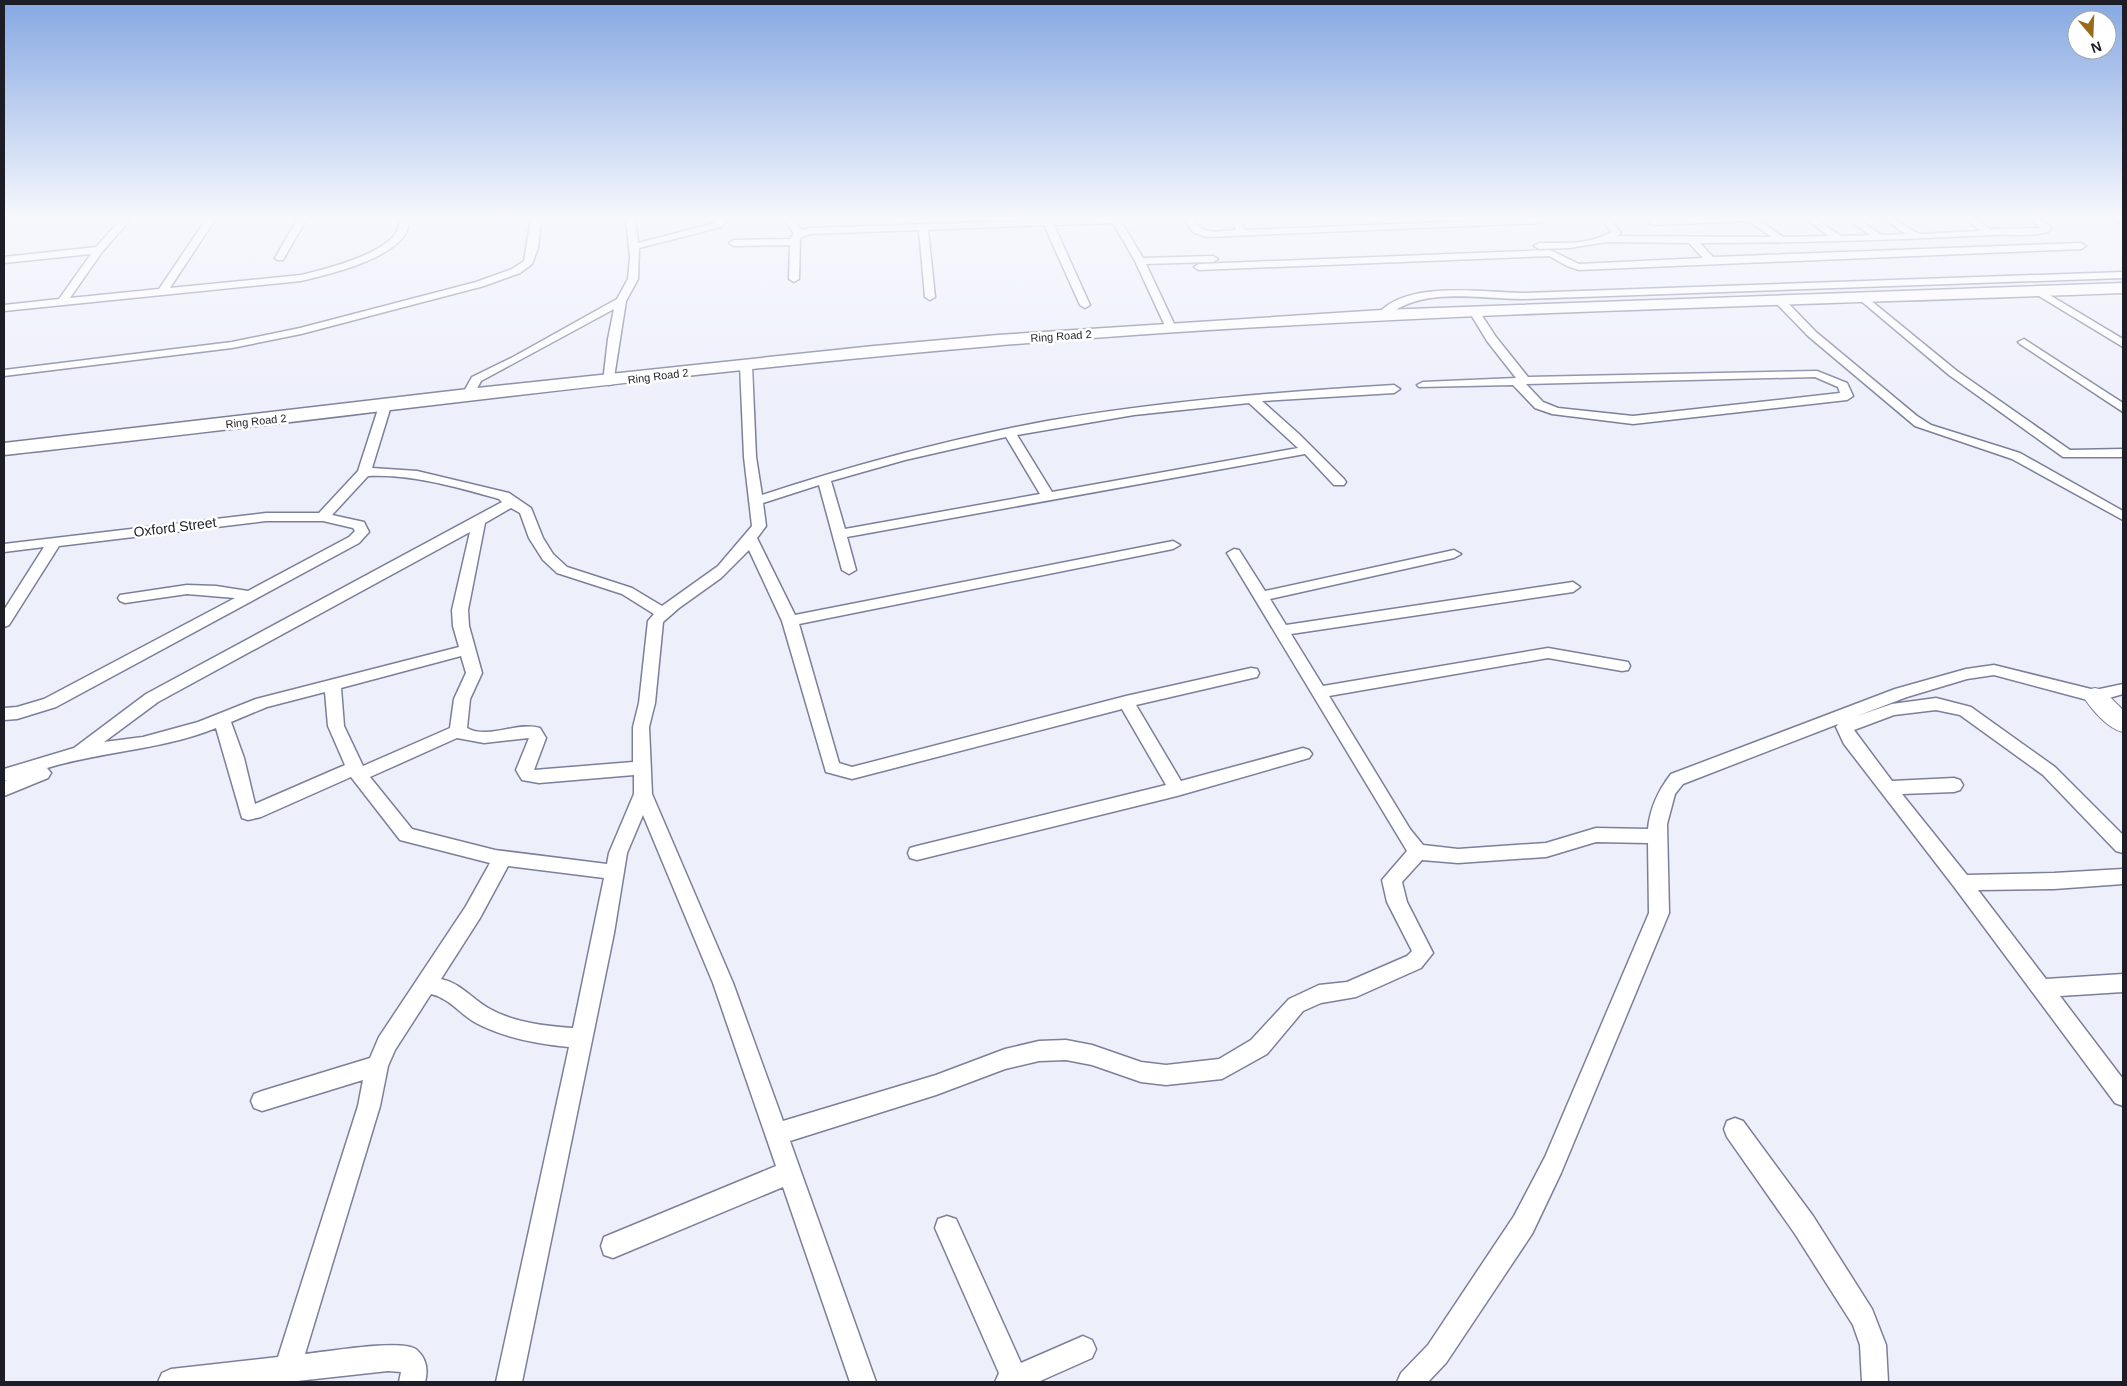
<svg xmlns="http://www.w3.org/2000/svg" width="2127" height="1386" font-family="Arial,sans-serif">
<rect width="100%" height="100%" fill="#edeffb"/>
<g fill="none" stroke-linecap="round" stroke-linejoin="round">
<defs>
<path id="street" d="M122,218H132L102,252L70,298L159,289L207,218H216L170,288L301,275C326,269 382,255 396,233C399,228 399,222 401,218H410C409,223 408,229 406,233C390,260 330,274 301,281L4,311V305L59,299L91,254L4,263V257L96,247Z
M298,218H307L283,260H277L275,258Z
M531,218H541L538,248L532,264L520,273L484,286L301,334L232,348L4,376V370L232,342L300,328L476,282L512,269L524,261Z
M626,218H635L638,243L715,223L721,218H731L721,227L639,248L638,279L626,301L613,384L609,385L603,382L608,339L614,309L481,381L472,398H464L462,395L472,377L513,357L617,299L628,279L630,257Z
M782,218H791L802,230L809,228L1119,218L1143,258L1213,256L1218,259L1213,262L1146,264L1176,328L1171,331L1166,328L1135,261L1113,223L1054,225L1090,305L1085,308L1080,305L1044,225L928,230L935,297L930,300L925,297L919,230L810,234L800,238L799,279L794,282L789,279L790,245L734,246L729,243L734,240L790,239L794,233Z
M1183,218H1192C1205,237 1215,231 1236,230L1231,218H1239L1245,230L1549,218L1539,223L1206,237L1193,232Z
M1601,218H1609L1621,233L1617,236L1771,237L1749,221L1653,225L1648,222L1653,219L1756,218L1783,237L1829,236L1805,218H1814L1841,236L1870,235L1846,218H1856L1882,235L1906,234L1882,218H1892L1919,234L1981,231L1963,218H1973L1991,229L2041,228L2027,218H2037L2051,227L2048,232C2030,237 2011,234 1992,235C1894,240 1798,243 1700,243L1713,257L2081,243L2086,246L2081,249L1579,270L1567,266L1549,256L1199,270L1194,267L1199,264L1550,250L1579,264L1703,258L1689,243L1606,242L1569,248L1539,249L1534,246L1539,243C1563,243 1589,245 1611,232Z
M2111,218H2123V224Z
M2123,272V278L1522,299C1478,299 1422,286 1386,317H1378L1377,315C1405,280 1481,292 1522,293Z
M2038,288L2123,339V347L2034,293L2033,291Z
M1864,295L1957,371L2070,450L2123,449V457H2063L1949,375L1860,300L1859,298Z
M1780,298L1788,303L1816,332L1917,416L1931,425L2020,453L2123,511V520L2012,459L1915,426L1808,336L1776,303V299Z
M1475,310L1479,311L1496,337L1528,377L1817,371L1847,383L1853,396L1847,400L1633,424L1552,414L1535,408L1513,385L1419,387L1417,385L1423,382L1516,378L1487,341L1470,313ZM1815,377L1838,387L1840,393L1633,416L1558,408L1543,402L1526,384Z
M2024,339L2123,403V412L2020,344L2018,342Z
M746,362L752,365L756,457L762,495C854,465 950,439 1047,421C1162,401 1278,392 1394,385L1400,389L1394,393L1262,401L1299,434L1344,479L1346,482L1344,485H1334L1305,454L847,537L856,570L849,574L842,570L819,485L763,503L766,526L757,538L795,615L1173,541L1180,545L1173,549L799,624L839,763L852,767L1126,696L1251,668L1257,669L1259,673L1257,677L1136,705L1181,781L1303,748L1309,750L1312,754L1309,758L1177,796L917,860L910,858L908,853L910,848L917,846L1166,785L1122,709L852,779L826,772L782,621L749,550L721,578L679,608L663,622L655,703L649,727L652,794L733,983L783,1121L936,1075L1005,1049L1039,1041L1066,1040L1092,1045L1141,1062L1166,1065L1219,1059L1251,1040L1289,999L1319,985L1347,982L1407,956L1412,951L1387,902L1382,880L1407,851L1227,553L1234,549L1239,550L1265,591L1454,550L1461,554L1454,558L1270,599L1286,625L1573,582L1580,587L1573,592L1291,634L1323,686L1548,648L1628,662L1630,666L1628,670L1622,671L1548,658L1329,696L1410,829L1423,845L1458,849L1546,843L1596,828L1648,829C1650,808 1658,791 1671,774L1895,689L1966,669L1994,665L2095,690L2123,684V694L2095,702L1994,675L1967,679L1907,697L1857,716L1892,704L1936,698L1971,707L2055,767L2123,835V853L2116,851L2043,775L1960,715L1936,710L1894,715L1854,730L1892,781L1954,778L1960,780L1963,785L1960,790L1954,792L1902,794L1967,875L2054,873L2123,869V884L2054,889L1978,890L2046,979L2123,974V992L2060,996L2123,1079V1106L2115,1103L1955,888L1844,744L1836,727L1838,724L1683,784L1675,794L1667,824L1669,913L1561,1173L1532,1234L1446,1363L1428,1382H1397L1401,1373L1428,1345L1514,1216L1545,1157L1649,913L1648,843L1596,842L1546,857L1458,863L1422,860L1402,882L1407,902L1433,953L1421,968L1356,997L1321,1003L1303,1011L1267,1054L1222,1079L1166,1085L1141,1082L1092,1065L1066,1060L1039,1061L1005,1069L936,1095L790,1141L876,1382H850L783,1187L613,1258L604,1255L601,1246L604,1237L776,1166L713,983L643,815L627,853L614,933L522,1382H496L569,1047C538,1044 504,1038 476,1023C460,1014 449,998 431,994L395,1050L388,1066L380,1106L305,1354C325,1352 404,1338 417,1350C427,1359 428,1371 425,1382H399L401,1372L388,1371L288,1382H158L162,1373L171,1369L278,1357L358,1106L363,1080L262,1111L254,1108L251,1101L254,1094L262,1091L370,1058L379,1037L466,906L490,863L400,840L351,777L261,817L248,820L242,818L216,728C162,750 103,751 47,768L51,773L48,778L4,796V782L7,780L4,781V769L74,748L146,694L502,502L499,499C456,487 413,474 368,476L332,515L364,522L369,532L359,543L56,707L17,719L4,720V708L17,707L44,699L235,598L187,594L125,603L120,601L118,598L120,595L187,585L216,586L248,591L349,537L355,531L353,528L323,521H266L59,546L9,625L4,627V610L44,547L4,552V544L266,513H319L358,471L379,406L385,402L391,406L372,468L417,471L509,493L531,508L543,538L553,554L567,567L632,588L662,606L718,566L752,526L744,457L740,365ZM1249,403L1298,448L1052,492L1017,435L1134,415ZM1006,437L1040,494L845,529L831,481L905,460ZM511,508L520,513L529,538L543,560L557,573L622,594L654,614L648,621L639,703L633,727V762L534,770L546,738L540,728C517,721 489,740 467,728L470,699L482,673L469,626L468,610L485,523ZM470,532L452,610L453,626L459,647L256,699L198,722L143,737L104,742L158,702ZM461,656L466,673L454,699L450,728L363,766L344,726L341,688ZM325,692L328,726L345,765L255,804L244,758L231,722L267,707ZM457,738L484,743L529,738L516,770L522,780L539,783L634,775V794L609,853L607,864L495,850L412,829L370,777ZM508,866L604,878L573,1028C546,1026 515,1023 490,1009C473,1000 461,983 441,979L480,918Z
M1735,1118L1743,1121L1813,1216L1872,1309L1886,1345L1888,1382H1862L1860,1345L1853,1325L1795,1234L1727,1137L1724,1129L1727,1121Z
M947,1216L956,1219L1021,1363L1083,1336L1092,1340L1096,1349L1092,1358L1038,1382H995L999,1373L935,1228L938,1219Z"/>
<path id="secondary" d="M2095,688L2103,690L2123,710V732C2108,729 2091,709 2083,696L2087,690Z"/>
<path id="primary" d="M2123,283V293C1746,307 1368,314 992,346C661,374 333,419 4,455V443L468,389L874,346L998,335L1382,310Z"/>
</defs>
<!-- street casing -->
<use href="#street" stroke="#7c7f9a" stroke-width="3"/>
<!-- secondary casing -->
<use href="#secondary" stroke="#7c7f9a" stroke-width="2"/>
<!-- primary casing -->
<use href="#primary" stroke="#7c7f9a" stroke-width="3"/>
<!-- street -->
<use href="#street" fill="#fff" fill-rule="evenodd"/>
<!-- secondary -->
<use href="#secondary" fill="#fff" fill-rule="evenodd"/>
<!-- primary -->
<use href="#primary" fill="#fff" fill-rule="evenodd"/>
</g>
<!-- sky -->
<linearGradient id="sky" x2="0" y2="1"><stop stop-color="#85a8e2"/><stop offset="0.53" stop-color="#f7f8fd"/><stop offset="1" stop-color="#f7f8fd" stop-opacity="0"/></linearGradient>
<rect width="2127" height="412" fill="url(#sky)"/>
<g text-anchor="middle" stroke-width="5" stroke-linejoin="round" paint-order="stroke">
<!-- far-street labels -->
<g font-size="11" fill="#1c1d27" stroke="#fff">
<text transform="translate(1061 336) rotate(-4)" y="4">Ring Road 2</text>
<text transform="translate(658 376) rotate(-7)" y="4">Ring Road 2</text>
<text transform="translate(256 421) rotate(-6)" y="4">Ring Road 2</text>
</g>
<!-- street labels -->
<g font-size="14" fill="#1c1d27" stroke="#fff">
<text transform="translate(175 527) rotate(-7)" y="5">Oxford Street</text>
</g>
</g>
<!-- border -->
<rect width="2127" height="1386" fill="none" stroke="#1c1d27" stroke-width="10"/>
<!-- north arrow -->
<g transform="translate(2092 35) rotate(161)"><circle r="24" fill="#ffffff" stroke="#a4a5a9"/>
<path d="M0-4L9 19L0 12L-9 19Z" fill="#986a1a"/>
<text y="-8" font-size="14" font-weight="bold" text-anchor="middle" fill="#1c1d27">N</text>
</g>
</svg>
